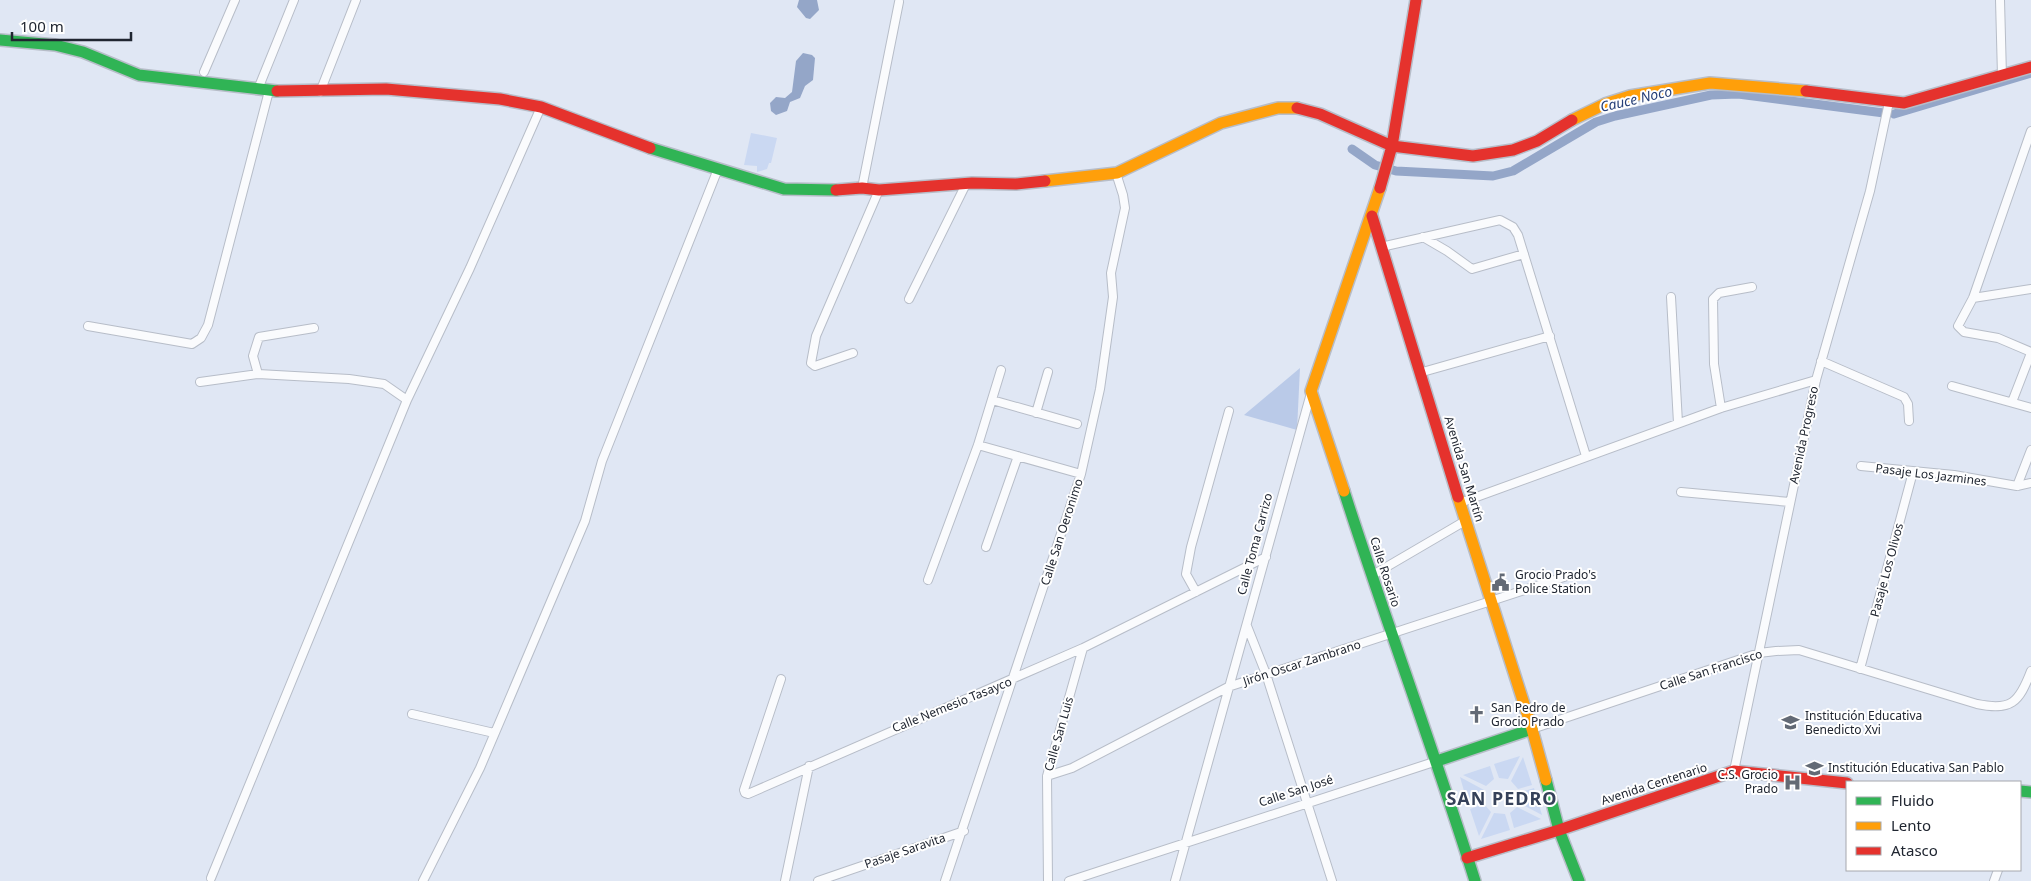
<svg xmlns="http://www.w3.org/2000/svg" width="2031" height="881" font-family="'Noto Sans',sans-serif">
<rect width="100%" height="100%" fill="#e0e7f4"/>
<!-- green -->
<path fill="#cad8f2" d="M751,133L777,138L771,163H769L767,169L757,172V166L744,165Z
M1520,756L1508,779L1499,778L1494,764Z
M1523,757L1532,785L1518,789L1511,781Z
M1490,766L1494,779L1486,786L1463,775Z
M1460,777L1484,790L1483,800L1468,805Z
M1534,788L1542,815L1519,803V793Z
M1484,804L1491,812L1479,836L1470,809Z
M1517,807L1541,819L1514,828L1510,813Z
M1494,813L1505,814L1510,830L1481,839Z"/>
<!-- forest -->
<path fill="#bacae8" d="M1300,368L1297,430L1244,415Z"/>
<!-- water -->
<path fill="#94a6c8" d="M799,0H817L819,10L810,19L806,18L797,7Z
M803,53L812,55L815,58L813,80L805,86L800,98L790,102L787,111L776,115L771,111L770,103L776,97L785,98L792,92L796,61Z"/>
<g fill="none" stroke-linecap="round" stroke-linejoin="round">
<!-- canal -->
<path stroke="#94a6c8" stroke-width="9" d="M1894,114L2031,73
M1352,149L1375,165L1396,171L1493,176L1513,171L1596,122L1615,116L1711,95L1738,94L1884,113"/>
<defs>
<path id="street" d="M2000,0L2002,76
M204,72L235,0
M258,89L294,0
M320,92L356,0
M2031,131L1973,298L1958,326L1964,332L1998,338L2031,352
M862,188L899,2
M1423,237L1447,251L1472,269L1524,254
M1381,247L1500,220L1513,227L1518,235L1586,456
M1671,297L1678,423
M1973,298L2031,289
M909,299L966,184
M88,326L192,344L201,338L208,325L269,91
M314,328L259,337L253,356L258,374L349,379L384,384L407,400
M853,353L815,366L811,363L816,336L879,190
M1821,361L1904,397L1908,404L1909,421
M1419,373L1550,336
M200,382L258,374
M1952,386L2031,408
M992,400L1077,424
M2012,402L2031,353
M1721,408L1714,364L1713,299L1719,293L1752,287
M1036,413L1048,372
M978,445L1081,474
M1861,466L1954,475L2017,486L2031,483
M2017,486L2031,450
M1681,492L1790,502
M1460,503L1721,408L1816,380
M986,547L1018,456
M1371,576L1465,521
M928,580L978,445L1001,370
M1196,592L1186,574L1191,547L1229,411
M1247,626L1266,674L1332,881
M1860,669L1913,472
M781,679L744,790L745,793L748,794L1083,648L1266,557
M412,714L494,733
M1532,729L1759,653L1776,651L1799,650L1977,704C2011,711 2019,703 2031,671
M1734,771L1816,380L1870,191L1889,102
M1047,776L1072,768L1228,687L1567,576
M211,878L407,400L470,268L541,107
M423,881L480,768L585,521L602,461L718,169
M785,881L809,766
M818,881L964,831
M945,881L1081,474L1100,389L1113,297L1111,273L1125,208L1123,195L1116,173
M1048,881L1047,776L1083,648
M1069,881L1437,761
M1175,881L1311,393
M1994,881L1998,870"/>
<path id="fast" d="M0,40L55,45L83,52L139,75L277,91
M650,148L784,189L836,190
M1344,491C1386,622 1434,750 1475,881
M1437,761L1532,729
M1546,780L1559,830L1579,881
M2020,791L2031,792"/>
<path id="slow" d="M1572,120L1605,104L1630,96L1710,83L1806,91
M1045,181L1117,173L1221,123L1278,108H1297
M1344,491L1311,391L1380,188
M1458,497L1532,729L1546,780"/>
<path id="jam" d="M277,91L386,89L500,99L541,107L650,148
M1806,91L1904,103L2031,67
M1297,108L1320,114L1392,146L1473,156L1513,150L1537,141L1572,120
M1380,188L1392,146L1416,0
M836,190L862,188L879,190L972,183L1016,184L1045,181
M1372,216L1458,497
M1467,858L1559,830L1734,771L1847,783"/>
</defs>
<!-- street casing -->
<use href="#street" stroke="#b7bdc8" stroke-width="10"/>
<!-- fast casing -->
<use href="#fast" stroke="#b7bdc8" stroke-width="14"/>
<!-- slow casing -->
<use href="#slow" stroke="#b7bdc8" stroke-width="14"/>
<!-- jam casing -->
<use href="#jam" stroke="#b7bdc8" stroke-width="14"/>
<!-- street -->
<use href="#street" stroke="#fafbfd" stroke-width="8"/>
<!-- fast -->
<use href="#fast" stroke="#30b455" stroke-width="11"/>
<!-- slow -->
<use href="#slow" stroke="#ff9f0a" stroke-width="11"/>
<!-- jam -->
<use href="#jam" stroke="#e5322d" stroke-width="11"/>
</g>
<!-- icons -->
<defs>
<symbol id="civic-bare" viewBox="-9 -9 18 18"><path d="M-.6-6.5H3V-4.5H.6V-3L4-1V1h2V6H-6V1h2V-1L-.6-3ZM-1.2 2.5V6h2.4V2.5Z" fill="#636a75" stroke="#fff" stroke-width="2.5" paint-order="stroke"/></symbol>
<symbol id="church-bare" viewBox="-9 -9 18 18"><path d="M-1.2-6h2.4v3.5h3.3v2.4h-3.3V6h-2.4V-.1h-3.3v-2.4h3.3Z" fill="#636a75" stroke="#fff" stroke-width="2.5" paint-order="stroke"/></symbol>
<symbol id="school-bare" viewBox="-9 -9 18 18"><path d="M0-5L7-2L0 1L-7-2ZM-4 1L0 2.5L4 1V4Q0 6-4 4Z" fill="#636a75" stroke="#fff" stroke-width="2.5" paint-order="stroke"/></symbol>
<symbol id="hospital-bare" viewBox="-9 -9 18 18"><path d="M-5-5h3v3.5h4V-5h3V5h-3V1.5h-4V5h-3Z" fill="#636a75" stroke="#fff" stroke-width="2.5" paint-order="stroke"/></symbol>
</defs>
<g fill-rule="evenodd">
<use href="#civic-bare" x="1488" y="570" width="25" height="25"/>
<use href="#church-bare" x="1464" y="702" width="25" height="25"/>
<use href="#school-bare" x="1778" y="710" width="25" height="25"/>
<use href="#school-bare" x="1802" y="756" width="25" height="25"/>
<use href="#hospital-bare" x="1780" y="770" width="25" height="25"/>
</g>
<g text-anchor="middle" stroke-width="4" stroke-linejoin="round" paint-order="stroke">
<!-- street labels -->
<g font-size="12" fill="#202631" stroke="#fff">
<text transform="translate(1804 435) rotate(-78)" y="4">Avenida Progreso</text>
<text transform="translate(1464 469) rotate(73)" y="4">Avenida San Martín</text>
<text transform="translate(1931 475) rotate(7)" y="4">Pasaje Los Jazmines</text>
<text transform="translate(1062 532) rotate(-72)" y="4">Calle San Oeronimo</text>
<text transform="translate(1255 544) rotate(-75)" y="4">Calle Toma Carrizo</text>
<text transform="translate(1887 570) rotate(-75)" y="4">Pasaje Los Olivos</text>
<text transform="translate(1385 572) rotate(72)" y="4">Calle Rosario</text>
<text transform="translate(1302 663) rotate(-18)" y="4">Jirón Oscar Zambrano</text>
<text transform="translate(1711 670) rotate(-18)" y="4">Calle San Francisco</text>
<text transform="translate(952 705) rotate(-22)" y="4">Calle Nemesio Tasayco</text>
<text transform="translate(1059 734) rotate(-74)" y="4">Calle San Luis</text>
<text transform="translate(1654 784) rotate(-18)" y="4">Avenida Centenario</text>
<text transform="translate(1296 791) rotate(-18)" y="4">Calle San José</text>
<text transform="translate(905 851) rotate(-19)" y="4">Pasaje Saravita</text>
</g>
<!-- poi labels -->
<g font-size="12" fill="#202631" stroke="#fff" text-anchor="start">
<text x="1515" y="579">Grocio Prado's<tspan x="1515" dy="14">Police Station</tspan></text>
<text x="1491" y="712">San Pedro de<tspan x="1491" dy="14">Grocio Prado</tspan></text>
<text x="1805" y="720">Institución Educativa<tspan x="1805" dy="14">Benedicto Xvi</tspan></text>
<text x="1828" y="772">Institución Educativa San Pablo</text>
<text x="1778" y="779" text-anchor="end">C.S. Grocio<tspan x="1778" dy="14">Prado</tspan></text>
</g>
<!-- water labels -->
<g font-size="14" font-style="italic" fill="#263f77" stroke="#fff">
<text transform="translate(1636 99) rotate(-13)" y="5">Cauce Noco</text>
</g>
<!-- district labels -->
<g font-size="18" font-weight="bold" letter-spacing="1" fill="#354159" stroke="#fff">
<text x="1502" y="805">SAN PEDRO</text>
</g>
</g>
<!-- legend -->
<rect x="1846" y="781" width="175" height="90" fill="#ffffff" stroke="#a6a8ad"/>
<rect x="1856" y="797" width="25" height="8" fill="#30b455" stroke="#a6a8ad"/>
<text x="1891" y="806" font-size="15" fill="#202631">Fluido</text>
<rect x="1856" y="822" width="25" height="8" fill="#ff9f0a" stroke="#a6a8ad"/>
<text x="1891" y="831" font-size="15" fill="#202631">Lento</text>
<rect x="1856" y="847" width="25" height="8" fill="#e5322d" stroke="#a6a8ad"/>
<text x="1891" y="856" font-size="15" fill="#202631">Atasco</text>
<!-- scale -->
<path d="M12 32v8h119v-8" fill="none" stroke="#202631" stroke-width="2.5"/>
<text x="20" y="32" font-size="15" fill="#202631" stroke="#ffffff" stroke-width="4" paint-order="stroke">100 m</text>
</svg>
